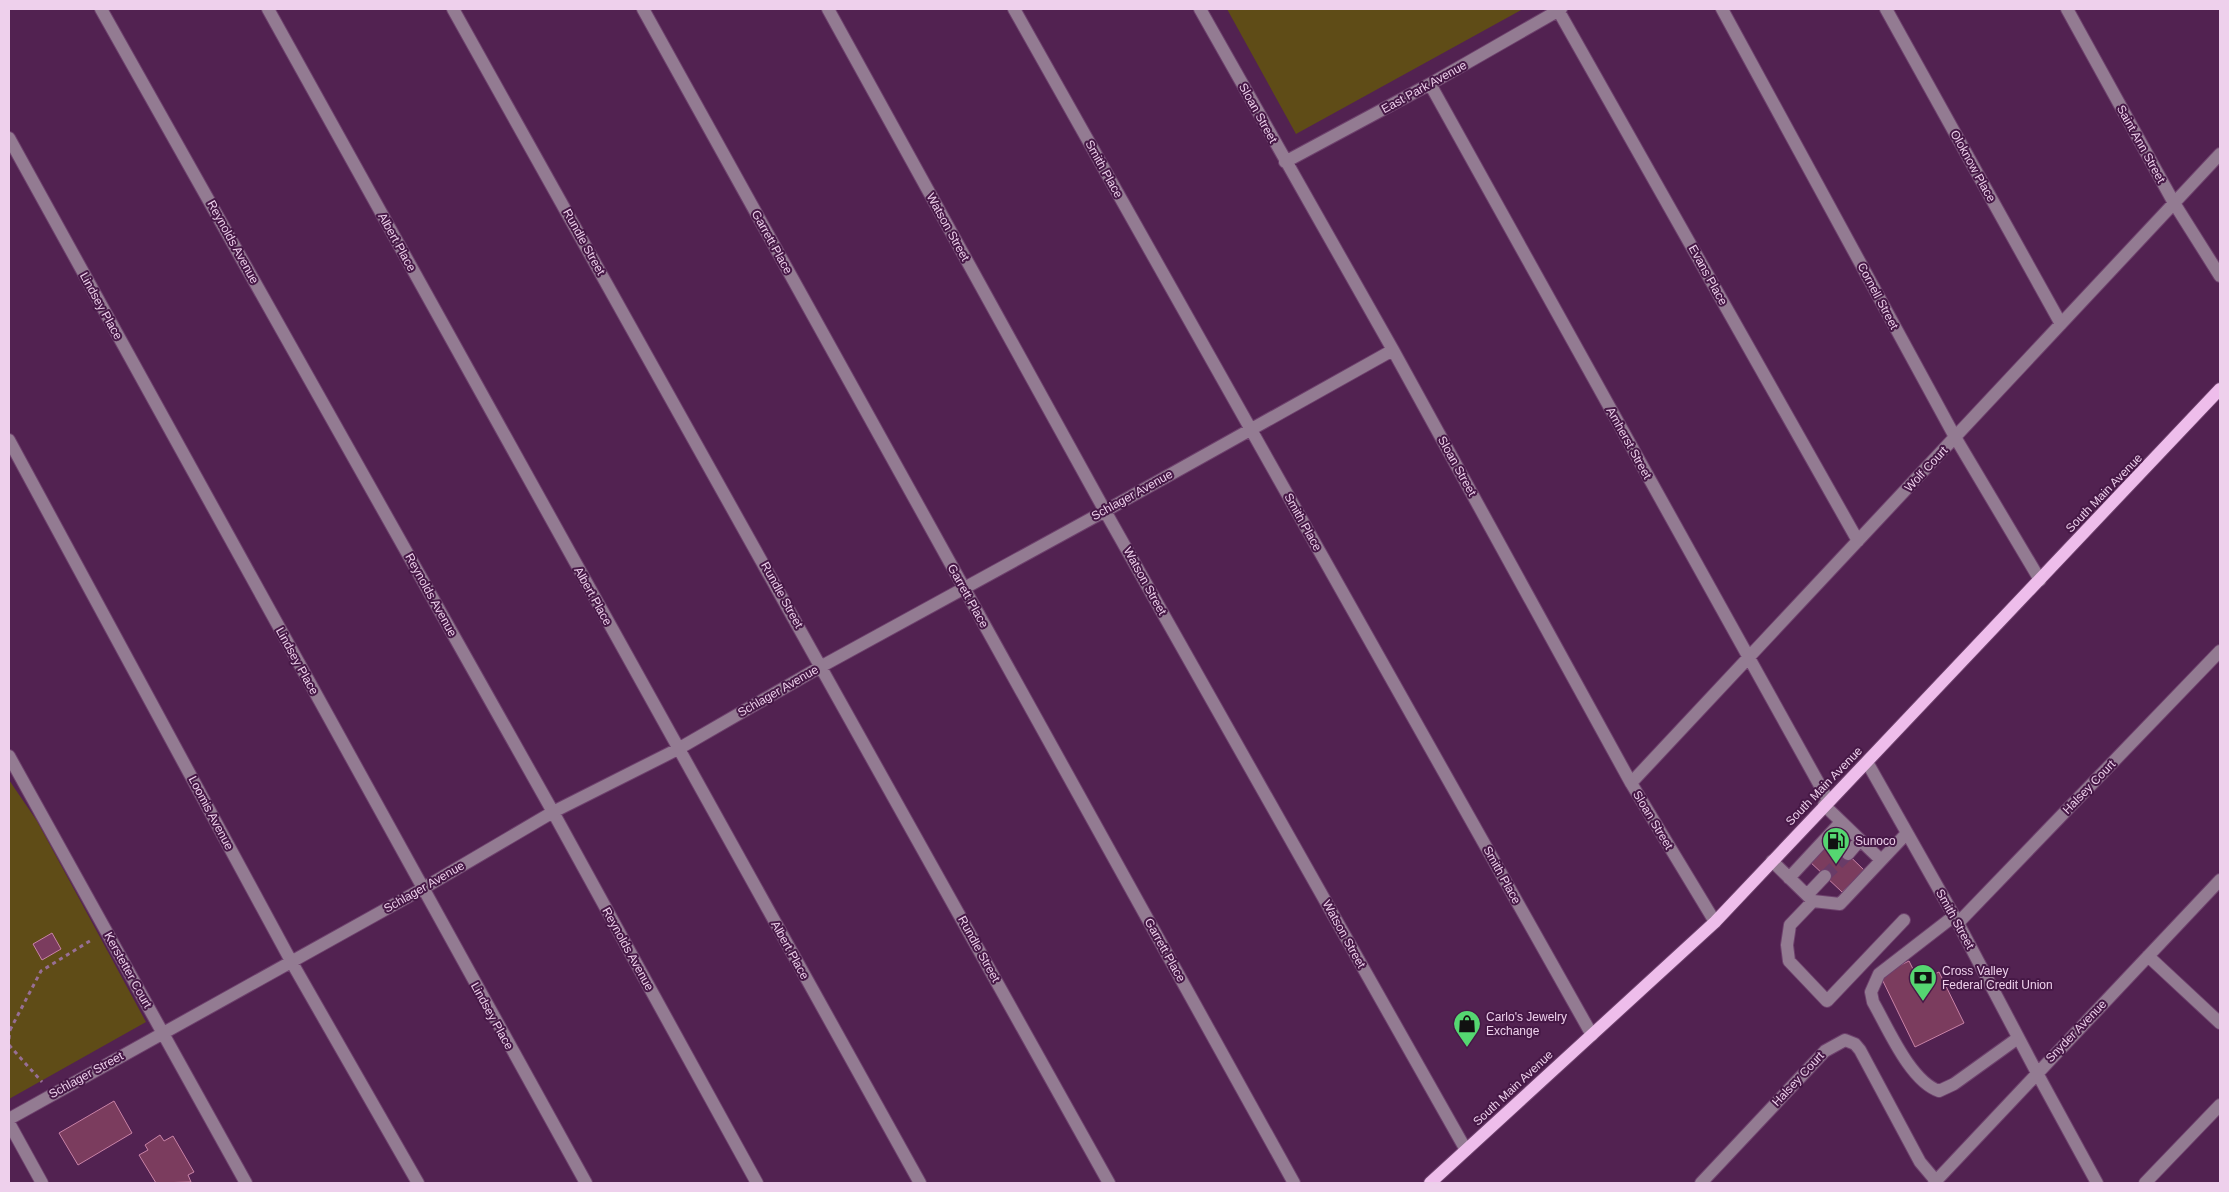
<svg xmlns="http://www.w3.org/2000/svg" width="2229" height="1192" font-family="Helvetica,sans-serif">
<rect width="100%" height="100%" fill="#522251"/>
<!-- green -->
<path fill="#5f4c17" d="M1227,9H1523L1296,134Z
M9,780L37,821L146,1022L9,1099Z"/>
<!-- building -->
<path fill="#7b3c5e" stroke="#c983a7" d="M1830,837L1864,870L1842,892L1808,860Z
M52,933L61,949L42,960L33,944Z
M1909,961L1919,981L1939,972L1964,1023L1915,1047L1880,975Z
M114,1101L132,1133L78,1165L59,1133Z
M160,1135L164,1141L173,1136L194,1172L188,1175L191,1182L156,1183L139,1155L148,1150L145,1145Z"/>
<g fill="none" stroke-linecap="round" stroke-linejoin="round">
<!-- minor-tunnel -->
<path stroke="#693c68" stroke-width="12" stroke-dasharray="12 6" stroke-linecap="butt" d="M1825,876L1848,854"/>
<defs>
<path id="minor" d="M101,9L553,812L757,1183
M268,9L920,1183
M453,9L1109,1183
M643,9L1294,1183
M828,9L1105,511L1466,1150
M1014,9L1592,1035
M1200,9L1393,350L1631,783L1715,922
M1722,9L1955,437L2040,580
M1886,9L2061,324
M2067,9L2174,203L2220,276
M1558,10L1858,541
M1430,84L1828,800
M9,138L586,1183
M1285,162L1430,84L1561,9
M9,440L291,961L418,1183
M9,756L246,1183
M1867,762L1958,923L2037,1073L2097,1183
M1631,783L2220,154
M1824,805L1881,860
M1848,854L1860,840
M1772,861L1813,901L1790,925L1787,945L1789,961L1827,1001L1904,920
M1789,878L1841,822
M1807,895L1825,876
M1813,901L1840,904L1907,833
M1954,916L1879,974L1871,992L1873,1002C1888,1028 1910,1081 1939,1091L1954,1084L2018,1038
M1958,923L2220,651
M2148,956L2220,1023
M9,1119L422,889L553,812L678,749L822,666L1105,511L1393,350
M9,1123L42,1183
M1701,1183L1825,1051L1845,1040L1855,1044L1860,1050L1920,1162L1936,1181
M1934,1183L2220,880
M2145,1183L2220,1105"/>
<path id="major" d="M1430,1183L1715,922L2220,389"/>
</defs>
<!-- minor casing -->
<use href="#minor" stroke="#6e416d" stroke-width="14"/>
<!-- major casing -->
<use href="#major" stroke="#6e416d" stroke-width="14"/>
<!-- path -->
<path stroke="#976f95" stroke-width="3" stroke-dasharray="4 4" stroke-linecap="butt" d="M10,1030L41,971L93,939
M9,1039L10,1030
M9,1045L42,1082"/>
<!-- minor -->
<use href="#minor" stroke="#937b92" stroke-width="12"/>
<!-- major -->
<use href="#major" stroke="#eebdeb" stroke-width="12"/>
</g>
<!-- icons -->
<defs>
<symbol id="fuel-pin" viewBox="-11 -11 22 30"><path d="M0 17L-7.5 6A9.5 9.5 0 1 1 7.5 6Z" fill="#55d671" stroke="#461846"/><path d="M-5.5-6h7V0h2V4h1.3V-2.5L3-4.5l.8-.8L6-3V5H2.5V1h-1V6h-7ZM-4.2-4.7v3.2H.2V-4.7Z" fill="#111"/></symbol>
<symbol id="bank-pin" viewBox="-11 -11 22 30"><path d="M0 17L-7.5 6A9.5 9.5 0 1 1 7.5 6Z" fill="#55d671" stroke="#461846"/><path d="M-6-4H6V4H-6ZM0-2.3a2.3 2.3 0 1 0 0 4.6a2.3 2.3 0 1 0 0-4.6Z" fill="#111"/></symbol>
<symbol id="shop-pin" viewBox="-11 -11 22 30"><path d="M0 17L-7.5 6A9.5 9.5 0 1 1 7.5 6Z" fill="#55d671" stroke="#461846"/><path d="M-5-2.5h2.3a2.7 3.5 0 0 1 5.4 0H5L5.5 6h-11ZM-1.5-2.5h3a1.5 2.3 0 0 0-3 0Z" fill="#111"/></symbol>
</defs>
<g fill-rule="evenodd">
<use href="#fuel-pin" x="1820" y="825" width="32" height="43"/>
<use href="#bank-pin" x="1907" y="962" width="32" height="43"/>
<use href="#shop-pin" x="1451" y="1008" width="32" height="43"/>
</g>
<g text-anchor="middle" stroke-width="4" stroke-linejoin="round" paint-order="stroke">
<!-- street labels -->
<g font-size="12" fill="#eed0ec" stroke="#461846">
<text transform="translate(1424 87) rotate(-29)" y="4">East Park Avenue</text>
<text transform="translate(1258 113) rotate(61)" y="4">Sloan Street</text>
<text transform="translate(2141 144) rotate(61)" y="4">Saint Ann Street</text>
<text transform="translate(1973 166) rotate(61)" y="4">Oloknow Place</text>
<text transform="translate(1104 169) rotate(61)" y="4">Smith Place</text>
<text transform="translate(948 227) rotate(61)" y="4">Watson Street</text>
<text transform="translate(233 242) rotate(61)" y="4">Reynolds Avenue</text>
<text transform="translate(397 242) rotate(61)" y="4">Albert Place</text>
<text transform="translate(584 242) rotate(61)" y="4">Rundle Street</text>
<text transform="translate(772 242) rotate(61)" y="4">Garrett Place</text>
<text transform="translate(1708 275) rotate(61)" y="4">Evans Place</text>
<text transform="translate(1878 296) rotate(62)" y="4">Cornell Street</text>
<text transform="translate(101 306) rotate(61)" y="4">Lindsey Place</text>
<text transform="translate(1629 443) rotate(61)" y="4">Amherst Street</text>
<text transform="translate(1457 466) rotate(61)" y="4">Sloan Street</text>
<text transform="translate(1926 469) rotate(-47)" y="4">Wolf Court</text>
<text transform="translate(2104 493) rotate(-46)" y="4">South Main Avenue</text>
<text transform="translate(1132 495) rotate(-29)" y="4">Schlager Avenue</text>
<text transform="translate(1303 522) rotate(61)" y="4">Smith Place</text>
<text transform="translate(1145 581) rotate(61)" y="4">Watson Street</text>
<text transform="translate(431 595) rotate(61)" y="4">Reynolds Avenue</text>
<text transform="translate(782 595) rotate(61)" y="4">Rundle Street</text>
<text transform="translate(593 596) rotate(61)" y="4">Albert Place</text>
<text transform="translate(968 596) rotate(61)" y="4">Garrett Place</text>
<text transform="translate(297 661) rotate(61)" y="4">Lindsey Place</text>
<text transform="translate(778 691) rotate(-30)" y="4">Schlager Avenue</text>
<text transform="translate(1824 786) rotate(-46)" y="4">South Main Avenue</text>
<text transform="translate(2089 787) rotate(-46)" y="4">Halsey Court</text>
<text transform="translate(211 813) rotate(62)" y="4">Loomis Avenue</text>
<text transform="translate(1653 820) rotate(59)" y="4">Sloan Street</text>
<text transform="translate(1502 875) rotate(61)" y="4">Smith Place</text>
<text transform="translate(424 887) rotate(-30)" y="4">Schlager Avenue</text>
<text transform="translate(1955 919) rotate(61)" y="4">Smith Street</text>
<text transform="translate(1344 934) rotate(61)" y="4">Watson Street</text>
<text transform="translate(628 949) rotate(61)" y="4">Reynolds Avenue</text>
<text transform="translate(979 949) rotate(61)" y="4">Rundle Street</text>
<text transform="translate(790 950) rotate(61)" y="4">Albert Place</text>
<text transform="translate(1165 950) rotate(61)" y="4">Garrett Place</text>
<text transform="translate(128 970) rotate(61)" y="4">Kerstetter Court</text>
<text transform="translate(492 1016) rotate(61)" y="4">Lindsey Place</text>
<text transform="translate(2076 1031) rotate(-46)" y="4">Snyder Avenue</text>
<text transform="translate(86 1075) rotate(-29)" y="4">Schlager Street</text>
<text transform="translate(1798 1079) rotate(-47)" y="4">Halsey Court</text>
<text transform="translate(1513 1088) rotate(-43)" y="4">South Main Avenue</text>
</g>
<!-- poi labels -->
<g font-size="12" fill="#eed0ec" stroke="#461846" text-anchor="start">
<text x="1855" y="845">Sunoco</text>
<text x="1942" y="975">Cross Valley<tspan x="1942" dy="14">Federal Credit Union</tspan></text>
<text x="1486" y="1021">Carlo's Jewelry<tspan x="1486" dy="14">Exchange</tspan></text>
</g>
</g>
<!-- border -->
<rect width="2229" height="1192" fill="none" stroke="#eed0ec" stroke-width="20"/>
</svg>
